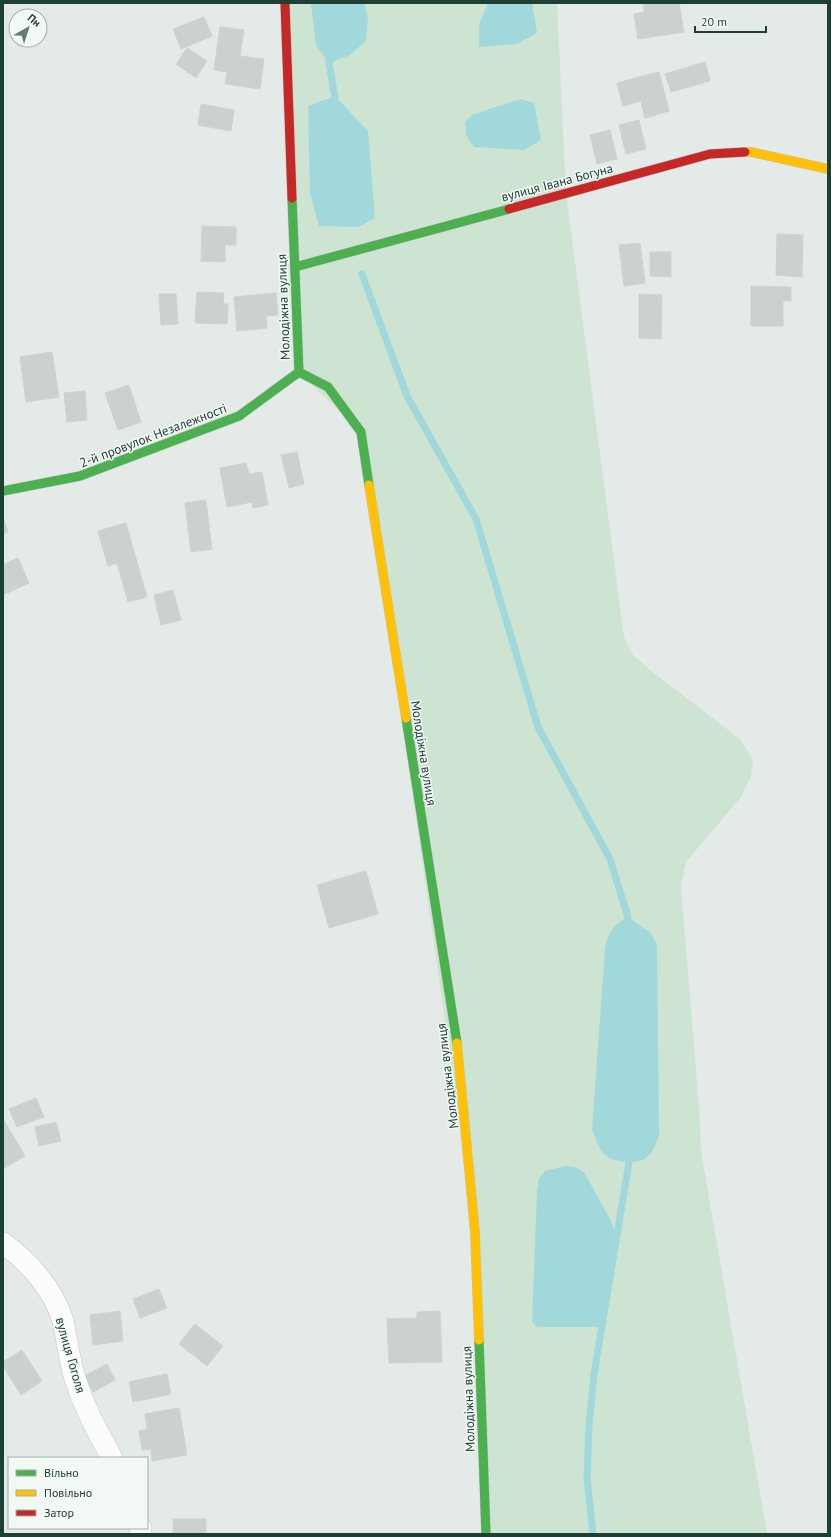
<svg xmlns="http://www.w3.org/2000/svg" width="831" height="1537" font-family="'PT Sans',sans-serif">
<rect width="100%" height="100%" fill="#e4eae7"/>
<!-- green -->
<path fill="#cce4d1" d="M285,3H557L566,193L624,637L633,655L650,670L741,740L753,760L751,776L741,797L686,862L681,886L700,1120L701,1151L767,1534H486L475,1232L361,432L299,372Z"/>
<!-- water -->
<path fill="#a1d8dc" d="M311,3H364L368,18L366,41L350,55L329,63L316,45Z
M488,3H532L537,33L517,44L479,47V24Z
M335,96L368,131L375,218L358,227L319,226L310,193L308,106Z
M520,99L534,103L541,140L524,150L474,147L467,138L465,122L472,115Z
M628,917L651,933L657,945L659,1135C656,1144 652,1156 642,1160C634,1164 610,1162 604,1154C598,1147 595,1137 592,1129L605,950C608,932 612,926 628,917Z
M566,1166L575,1167L584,1172L610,1219L617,1237L602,1327H538L532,1322L537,1191L539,1179L545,1171Z"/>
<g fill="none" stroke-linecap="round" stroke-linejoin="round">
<!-- stream -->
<path stroke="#a1d8dc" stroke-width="7" d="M329,53V63L336,104
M362,274L407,396L476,519L538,727L610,859L628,917V926
M593,1534L587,1478L589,1426L594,1374L629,1162V1152"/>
</g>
<!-- building -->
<path fill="#cbd1ce" stroke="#cdd3d0" d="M643,3H679L684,32L638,39L634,14L644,12Z
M204,17L212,36L181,49L173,29Z
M220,27L244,30L240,56L264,59L260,89L225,84L227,72L214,70Z
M187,48L207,61L196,78L176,64Z
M705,62L710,81L671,92L665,74Z
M659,72L669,111L645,118L641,101L623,106L617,83Z
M201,104L234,110L231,131L198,125Z
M639,120L646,149L626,154L619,125Z
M610,130L617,159L597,164L590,135Z
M202,226L236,227V245H225V262L201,261Z
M777,234L803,235L802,277L776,275Z
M640,243L645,283L624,286L619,245Z
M650,252H671V277L650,276Z
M751,286L791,287V301H783V326H751Z
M197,292L224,293L223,304H228L227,324L195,323Z
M276,293L278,315L266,316L267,328L237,331L234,297Z
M159,294H176L178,324L161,325Z
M639,294L662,295L661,339L639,338Z
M52,352L59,397L26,402L20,357Z
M129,385L141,422L118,430L105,393Z
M85,391L87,420L67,422L64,393Z
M297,452L304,484L289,488L281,455Z
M246,463L249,474L262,472L268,505L253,508L252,502L227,507L220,468Z
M206,500L212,549L191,552L185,503Z
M3,517L8,532L3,534Z
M126,523L147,597L128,602L117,563L108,566L98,531Z
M18,558L29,583L3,595V565Z
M173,590L181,620L161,625L154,595Z
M366,871L378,914L329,928L317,885Z
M36,1098L44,1117L17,1127L9,1109Z
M3,1119L25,1156L3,1169Z
M56,1122L61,1141L39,1146L35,1127Z
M159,1289L167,1308L140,1318L133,1299Z
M120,1311L123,1341L93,1345L90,1315Z
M440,1311L442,1362L389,1363L387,1319L417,1318V1312Z
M195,1324L223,1346L207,1366L179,1344Z
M22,1350L42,1381L21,1395L3,1366V1362Z
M107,1364L115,1380L93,1392L84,1376Z
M167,1374L171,1394L133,1402L129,1382Z
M179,1408L187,1455L152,1461L151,1449L142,1450L139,1431L147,1429L145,1414Z
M173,1519H206V1534H173Z"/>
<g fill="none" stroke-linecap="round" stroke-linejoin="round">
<defs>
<path id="street" d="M3,1243C29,1262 54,1290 63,1321C67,1339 69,1358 74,1375C83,1405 97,1431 112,1458
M140,1534L141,1528"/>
<path id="fast" d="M292,198L299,372L328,387L361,432L369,485
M295,267L509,209
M3,491L80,476L239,416L299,372
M406,718L457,1043
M479,1340L486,1534"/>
<path id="slow" d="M745,152H751L828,169
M369,485L406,718
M457,1043L475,1232L479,1340"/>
<path id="jam" d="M285,3L292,198
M509,209L710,154L745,152"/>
</defs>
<!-- street casing -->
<use href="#street" stroke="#c1c7c4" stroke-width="22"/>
<!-- fast casing -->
<use href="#fast" stroke="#bfc8c4" stroke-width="10"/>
<!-- slow casing -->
<use href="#slow" stroke="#bfc8c4" stroke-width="10"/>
<!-- jam casing -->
<use href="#jam" stroke="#bfc8c4" stroke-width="10"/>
<!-- street -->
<use href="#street" stroke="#fbfcfb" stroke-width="21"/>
<!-- fast -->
<use href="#fast" stroke="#4caf50" stroke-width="9"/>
<!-- slow -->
<use href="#slow" stroke="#ffc107" stroke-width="9"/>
<!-- jam -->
<use href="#jam" stroke="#c62828" stroke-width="9"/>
</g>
<g text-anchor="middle" stroke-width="3" stroke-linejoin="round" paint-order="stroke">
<!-- street labels -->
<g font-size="13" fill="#203f34" stroke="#f2f9f5">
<text transform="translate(557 182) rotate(-15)" y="5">вулиця Івана Богуна</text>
<text transform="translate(283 307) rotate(-92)" y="5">Молодіжна вулиця</text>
<text transform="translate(153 435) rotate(-21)" y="5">2-й провулок Незалежності</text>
<text transform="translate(424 753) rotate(81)" y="5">Молодіжна вулиця</text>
<text transform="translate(447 1076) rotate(-97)" y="5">Молодіжна вулиця</text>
<text transform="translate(71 1355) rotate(74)" y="5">вулиця Гоголя</text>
<text transform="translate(468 1399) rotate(-92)" y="5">Молодіжна вулиця</text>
</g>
</g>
<!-- border -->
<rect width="831" height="1537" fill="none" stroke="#203f34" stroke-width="8"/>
<!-- legend -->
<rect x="8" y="1457" width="140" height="72" fill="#f2f9f5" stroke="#9eafa8"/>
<rect x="16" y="1470" width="20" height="6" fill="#4caf50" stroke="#9eafa8"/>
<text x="44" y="1477" font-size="12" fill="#203f34">Вільно</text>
<rect x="16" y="1490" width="20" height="6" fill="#ffc107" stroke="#9eafa8"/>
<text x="44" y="1497" font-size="12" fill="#203f34">Повільно</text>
<rect x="16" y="1510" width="20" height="6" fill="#c62828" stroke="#9eafa8"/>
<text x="44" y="1517" font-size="12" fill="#203f34">Затор</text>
<!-- north arrow -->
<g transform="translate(28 28) rotate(39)"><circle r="19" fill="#f2f9f5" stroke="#9eafa8"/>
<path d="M0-3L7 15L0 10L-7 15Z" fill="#657b73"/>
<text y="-6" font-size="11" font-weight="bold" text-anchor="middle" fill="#203f34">Пн</text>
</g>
<!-- scale -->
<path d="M695 26v6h71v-6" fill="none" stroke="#203f34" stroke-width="2"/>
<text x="701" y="26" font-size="12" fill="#203f34" stroke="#f2f9f5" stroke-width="3" paint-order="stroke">20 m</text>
</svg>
